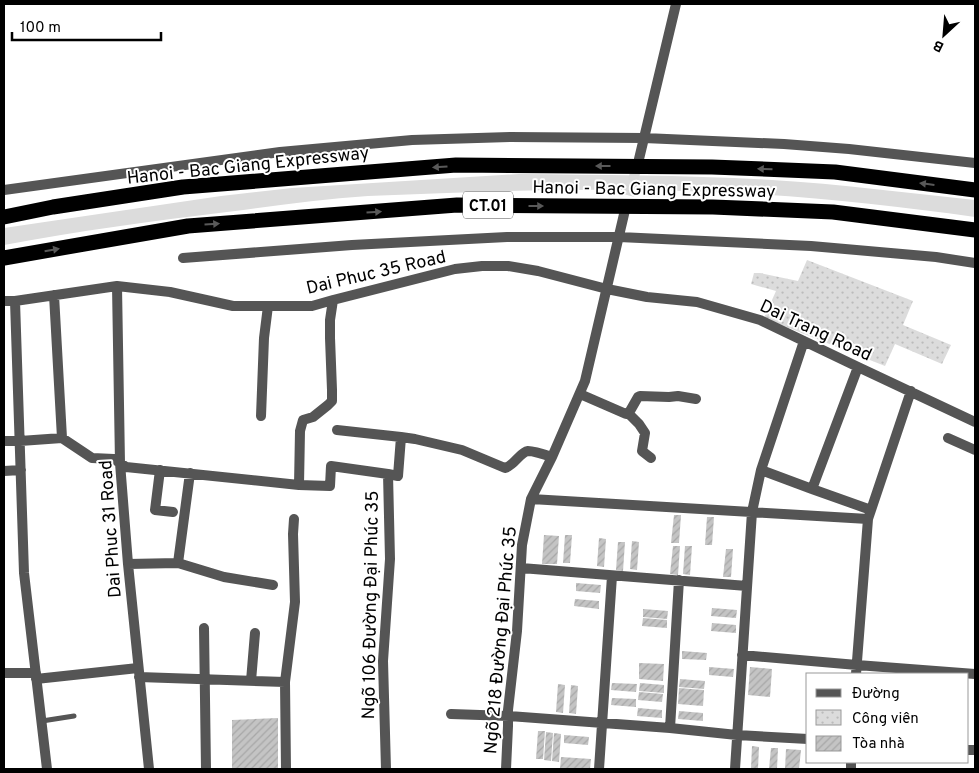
<svg xmlns="http://www.w3.org/2000/svg" width="979" height="773" font-family="Overpass,sans-serif">
<defs>
<pattern id="park-dots" width="8" height="8" patternUnits="userSpaceOnUse" patternTransform="scale(1.25)"><rect width="8" height="8" fill="#dcdcdc"/><path d="M2 2h.1M6 6h.1" fill="none" stroke="#bbb" stroke-width="1.8" stroke-linecap="round"/></pattern>
<pattern id="building-hatch" width="6" height="6" patternUnits="userSpaceOnUse" patternTransform="scale(1.25)"><rect width="6" height="6" fill="#c4c4c4"/><path d="M-1 1l2-2M0 6l6-6M5 7l2-2" fill="none" stroke="#a7a7a7"/></pattern>
</defs>
<rect width="100%" height="100%" fill="#fff"/>
<!-- grass -->
<path fill="#dcdcdc" d="M519,174C603,175 688,175 772,180C840,184 908,193 975,200V217C901,207 826,198 751,194C650,188 548,189 447,193C421,194 394,195 368,196C321,199 274,206 227,212C152,221 78,231 4,245V228L221,196L292,188Z"/>
<!-- park -->
<path fill="url(#park-dots)" d="M807,260L913,301L903,325L951,345L942,364L895,344L885,366L764,318L776,291L751,284L754,273H760L798,281Z"/>
<!-- building -->
<path fill="url(#building-hatch)" d="M674,515H681L679,543H671Z
M707,517H714L712,545H705Z
M544,535L559,536L557,564H542Z
M565,535H572L570,563H563Z
M599,538L606,539L604,567L597,566Z
M632,541L639,542L637,570L630,569Z
M618,542H625L623,571L616,570Z
M673,546H680L678,575L670,574Z
M685,546H692L690,575L683,574Z
M726,549H733L731,577H723Z
M576,583L601,585L600,593L576,591Z
M575,599L599,601V609L574,606Z
M712,608L737,610L736,618L711,616Z
M643,609L668,611L667,619L643,617Z
M643,618L667,620V628L642,626Z
M712,623L736,625V633L711,631Z
M682,651L707,653L706,660L682,659Z
M639,663L664,664L663,681L639,679Z
M709,667L734,669L733,677L709,675Z
M750,667L772,669L770,697L748,695Z
M680,679L705,681L704,689L679,687Z
M612,683L637,684L636,692L611,690Z
M640,683L664,685V693L639,691Z
M558,684L565,685L563,713L556,712Z
M571,685L578,686L576,714L569,713Z
M679,688L704,690L703,706L678,704Z
M639,692L663,694L662,702L638,700Z
M612,698L636,699V707L611,705Z
M638,708L662,710V718L637,716Z
M679,711L703,713V721L678,719Z
M278,718V769H232V720Z
M538,731H545L543,759H536Z
M546,732L553,733L551,761L544,760Z
M554,733L561,734L559,762L552,761Z
M564,735L589,737L588,745L564,743Z
M752,746L759,747L758,769H751Z
M771,748H778L777,769H769Z
M786,749L801,750L799,769H785Z
M561,757L591,759L590,769H560Z"/>
<g fill="none" stroke-linecap="round" stroke-linejoin="round">
<!-- street-tunnel -->
<path stroke="#d9d9d9" stroke-width="10" stroke-dasharray="10 5" stroke-linecap="butt" d="M625,210L638,162"/>
<!-- lane -->
<path stroke="#555" stroke-width="5" d="M42,721L74,716"/>
<!-- street -->
<path stroke="#555" stroke-width="10" d="M639,159L676,4
M4,190L280,152L412,140L510,137L644,138L784,144L849,149L975,163
M183,258L352,245L507,237H619L811,246L936,257L975,263
M117,286L120,463L128,564L149,769
M54,295L62,438
M4,301H15L117,286L170,292L233,306H312L333,300L455,269L482,266H508L538,271L607,289L647,297L697,302L760,320L858,367L975,422
M15,301L24,573L47,769
M580,394L626,414L630,411L638,397L640,396L669,397L678,396L696,399
M628,413L639,424L645,433L642,451L651,458
M261,416L264,338L268,306
M337,430L401,437
M948,438L975,450
M4,441H20L62,438L92,458L114,459L126,467L299,485L330,486L331,466L388,474
M160,470L155,510L173,512
M761,470L812,489L871,510
M4,471L21,470
M299,485L300,431L303,420L313,417L328,405L332,401V390L330,338V320L333,300
M812,489L858,367
M531,499L868,519
M178,563L190,473
M128,564L178,563L224,577L273,585
M521,568L747,586
M204,628L206,769
M742,655L857,665L975,674
M4,673H36
M856,674L868,519L911,391
M139,677L285,682
M36,679L138,668
M251,681L255,633
M451,714L509,716L670,728L737,735L808,739
M670,728L679,580
M968,750H975
M286,769L285,682L295,602L293,534L294,519
M386,769L383,661L390,559L388,474L398,476L401,437L415,439L462,450L505,468C515,465 520,452 528,451C534,451 546,455 552,457
M506,769L508,726V710L517,631L522,545L531,499L552,457L585,381L625,210
M599,769L612,576
M735,769L752,512L761,470L804,341
M851,769V762"/>
<!-- highway -->
<path stroke="#000" stroke-width="15" d="M4,217L53,207L183,187L456,165L712,167L835,172L975,190
M4,258L188,226L457,205L713,207L833,212L975,230"/>
</g>
<!-- one-way arrows -->
<defs><path id="oneway-solid" d="M-6-.8H1V-3.2L6.5 0L1 3.2V.8H-6Z" transform="scale(1.25)"/></defs>
<g fill="#595959">
<use href="#oneway-solid" transform="translate(603 166) rotate(-180)"/>
<use href="#oneway-solid" transform="translate(440 167) rotate(176)"/>
<use href="#oneway-solid" transform="translate(765 169) rotate(-178)"/>
<use href="#oneway-solid" transform="translate(927 184) rotate(-173)"/>
<use href="#oneway-solid" transform="translate(536 206)"/>
<use href="#oneway-solid" transform="translate(374 212) rotate(-4)"/>
<use href="#oneway-solid" transform="translate(212 224) rotate(-4)"/>
<use href="#oneway-solid" transform="translate(52 250) rotate(-10)"/>
</g>
<g text-anchor="middle" stroke-width="4" stroke-linejoin="round" paint-order="stroke">
<!-- shield labels -->
<rect fill="#fff" stroke="#4c4c4c" stroke-width="1" x="463" y="191.5" width="50" height="27" rx="4"/>
<g font-size="16" font-weight="bold" fill="#000">
<text x="488" y="211">CT.01</text>
</g>
<!-- street labels -->
<g font-size="18" fill="#000" stroke="#fff">
<text transform="translate(248 165) rotate(-6)" y="6">Hanoi - Bac Giang Expressway</text>
<text transform="translate(654 189) rotate(1)" y="6">Hanoi - Bac Giang Expressway</text>
<text transform="translate(376 272) rotate(-13)" y="6">Dai Phuc 35 Road</text>
<text transform="translate(816 330) rotate(25)" y="6">Dai Trang Road</text>
<text transform="translate(110 529) rotate(-94)" y="6">Dai Phuc 31 Road</text>
<text transform="translate(370 605) rotate(-89)" y="6">Ngõ 106 Đường Đại Phúc 35</text>
<text transform="translate(500 640) rotate(-85)" y="6">Ngõ 218 Đường Đại Phúc 35</text>
</g>
</g>
<!-- border -->
<rect width="979" height="773" fill="none" stroke="#000000" stroke-width="10"/>
<!-- legend -->
<rect x="806" y="673" width="162" height="90" fill="#ffffff" stroke="#999999"/>
<rect x="816" y="689" width="25" height="8" fill="#555555" stroke="#999999"/>
<text x="852" y="698" font-size="15" fill="#000000">Đường</text>
<rect x="816" y="710" width="25" height="15" fill="url(#park-dots)" stroke="#999999"/>
<text x="852" y="723" font-size="15" fill="#000000">Công viên</text>
<rect x="816" y="736" width="25" height="15" fill="url(#building-hatch)" stroke="#999999"/>
<text x="852" y="748" font-size="15" fill="#000000">Tòa nhà</text>
<!-- north arrow -->
<g transform="translate(944 35) rotate(206)" stroke="#ffffff" stroke-width="4" paint-order="stroke">
<path d="M0-4L9 19L0 12L-9 19Z" fill="#000000"/>
<text y="-8" font-size="14" font-weight="bold" text-anchor="middle" fill="#000000">B</text>
</g>
<!-- scale -->
<path d="M12 32v8h149v-8" fill="none" stroke="#000000" stroke-width="2.5"/>
<text x="20" y="32" font-size="15" fill="#000000" stroke="#ffffff" stroke-width="4" paint-order="stroke">100 m</text>
</svg>
